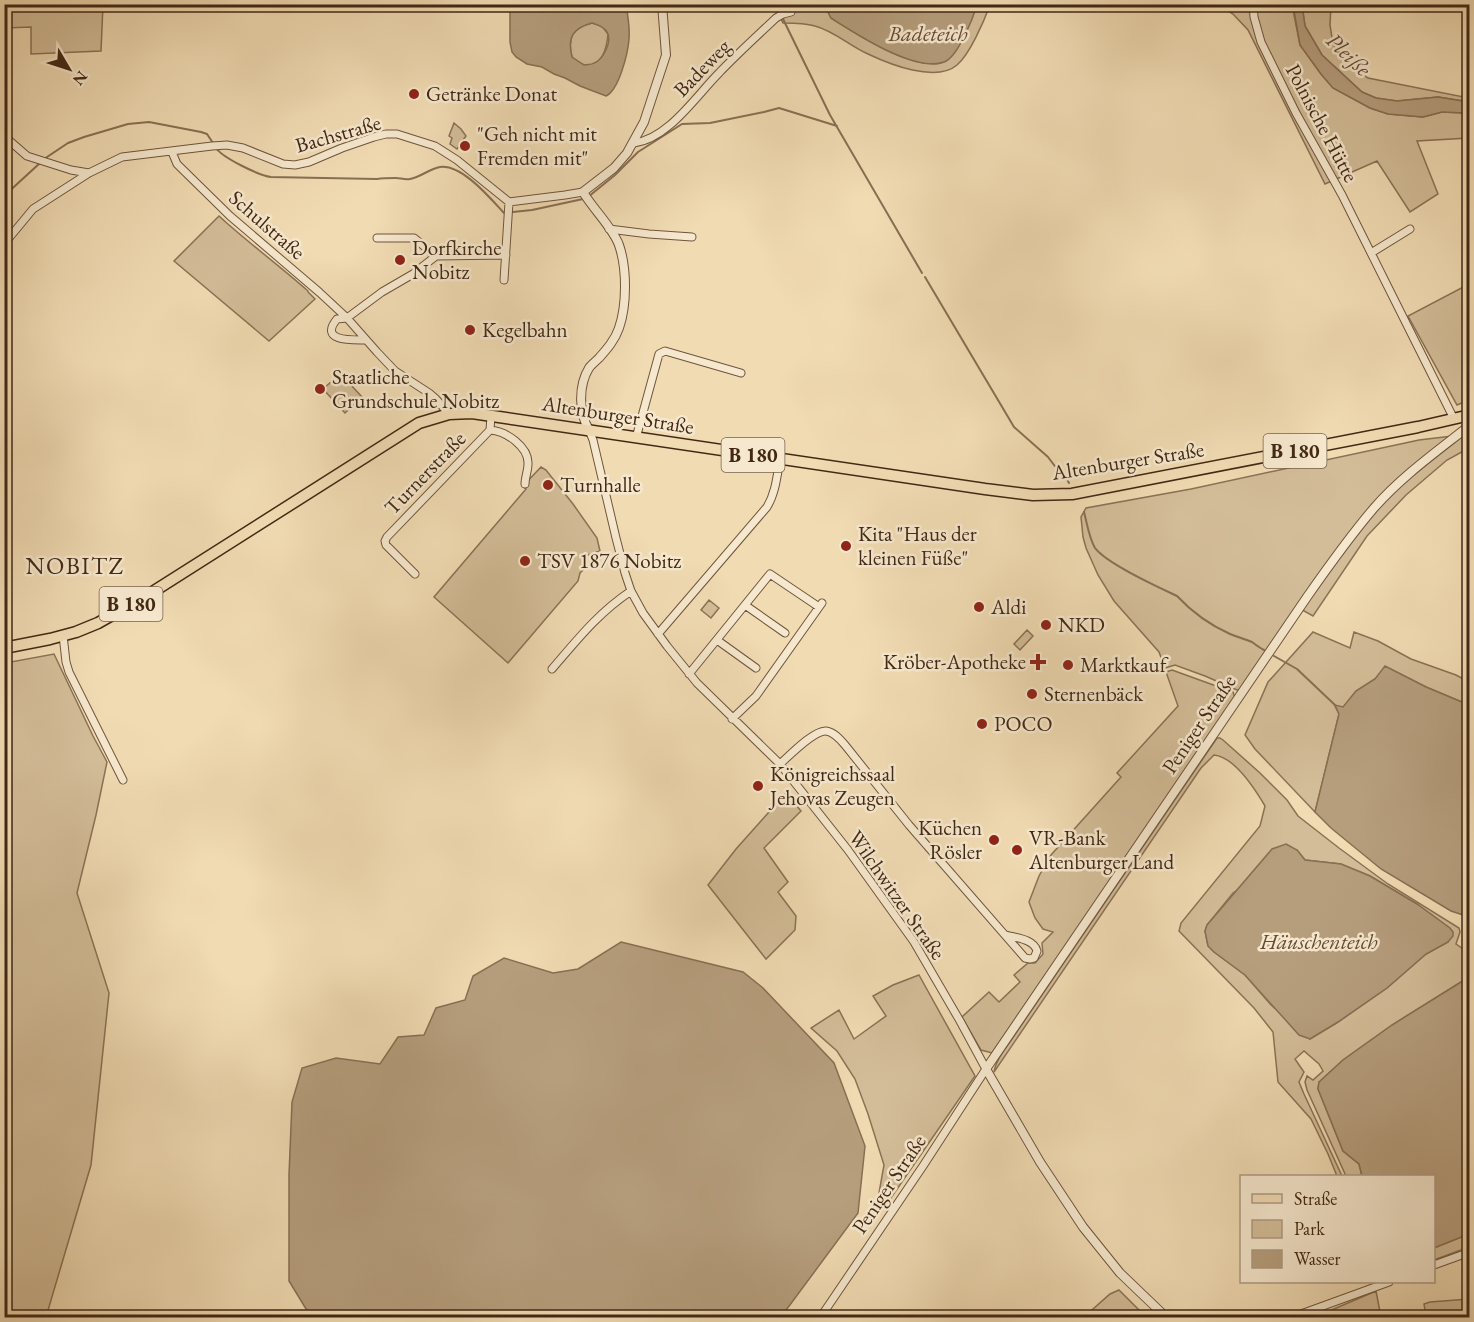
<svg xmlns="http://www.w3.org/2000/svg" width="1474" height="1322" font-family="'EB Garamond',serif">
<rect width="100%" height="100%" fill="#f1dbb3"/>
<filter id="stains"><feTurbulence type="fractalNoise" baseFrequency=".00333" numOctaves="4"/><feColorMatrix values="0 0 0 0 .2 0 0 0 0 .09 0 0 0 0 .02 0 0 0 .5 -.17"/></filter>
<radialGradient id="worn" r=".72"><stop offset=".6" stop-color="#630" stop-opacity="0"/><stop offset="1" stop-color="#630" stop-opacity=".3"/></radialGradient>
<!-- green -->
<path fill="#d3bd98" stroke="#8a7256" stroke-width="1.5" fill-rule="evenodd" d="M4,5H103L101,51L31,54V27L5,28Z
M774,5H817L828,12L831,18C855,33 917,75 946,61C959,54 972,18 977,5H990C984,21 970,54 957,65C936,83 889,64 868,54C850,46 834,31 815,26C805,23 793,23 783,23Z
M1219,5H1293L1294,15L1300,45L1321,74L1333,88L1370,108L1388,114L1423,117L1442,112L1465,113L1469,115V138L1417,141L1438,194L1410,212L1377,161L1325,184L1248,30L1233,14Z
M1302,5H1331L1330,25L1333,44L1342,59L1368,78L1469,98V102L1438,97L1397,101L1376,98L1362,92L1322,55L1305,26Z
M592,23L602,26L608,34C607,47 602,68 585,65C581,64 575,60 572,57C567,37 572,28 592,23Z
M454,123L461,129L466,136L457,149L450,144L452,138L449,136Z
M219,216C247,242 279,265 308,291V292L315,299L269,341L174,261Z
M1469,284V400L1457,405L1408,316Z
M332,381L350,384L362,397L345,413L323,389Z
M1469,434V448L1447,460L1406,495L1367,536L1313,616L1297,607L1240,690H1237L1205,676L1175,665L1165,668L1159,652L1114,601L1098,575L1086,548L1083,537L1081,517L1086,508L1191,489L1419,440Z
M541,467L546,470L573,504L597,538L600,551L585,556L587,566L580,573L578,581L508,663L434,597L526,489L523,486Z
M709,600L719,608L711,618L701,610Z
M1027,630L1033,636L1020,650L1014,644Z
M1313,632L1350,648L1354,632L1378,641L1411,659L1456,675L1469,682V705L1426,687L1386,667L1375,679L1356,691L1343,708L1335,706L1339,714L1315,812L1255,749L1245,735L1268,682Z
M54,654L93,736L107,762L96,815L77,893L109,993L91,1165L46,1317H5V663Z
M1172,670L1230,691L1233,692L1235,698L992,1053L981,1050L962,1017L989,992L999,1002L1020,982L1014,975L1028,963H1035L1043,954L1042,943L1053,932L1043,929L1035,918L1029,902L1039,876L1051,855L1121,777L1117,773L1178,706L1166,672Z
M1217,738H1220L1223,740L1260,773L1287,800L1298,816L1339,848L1388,884L1459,928L1460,932L1456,944L1469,953V977L1392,1025L1343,1060L1319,1082L1318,1089L1343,1151L1359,1164L1362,1176H1346L1307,1090L1305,1082L1307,1076L1313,1080L1323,1071L1319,1064L1304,1051L1295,1059L1304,1072L1299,1082L1304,1094L1342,1176H1337L1328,1154L1311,1119L1278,1082L1273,1032L1254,1008L1179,931L1181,923L1260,826L1265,806C1255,789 1235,757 1214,755L1201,768L994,1072C996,1059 1007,1047 1014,1036ZM1297,850L1305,860L1341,864L1370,876L1417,904L1448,942L1426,954L1387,988L1338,1022L1310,1039L1271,1005L1245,975L1214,952L1208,946L1205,931L1207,925L1233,893Z
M786,793L801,811L764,848L788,882L778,892L796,916L795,930L766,959L708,885L736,849Z
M919,975L975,1076L884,1208L877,1204L884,1165L868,1114L855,1079L837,1051L811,1028L839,1010L854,1039L886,1016L873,996L893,985Z
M1469,1234V1247L1434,1260V1248Z
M1119,1290L1146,1317H1084L1110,1294Z
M1376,1291L1381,1317H1315Z
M1469,1299V1317H1426L1424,1304L1430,1302Z"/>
<!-- water -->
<path fill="#b69e7d" stroke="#886f53" stroke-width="1.5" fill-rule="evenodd" d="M510,5H626C628,16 630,27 629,39C628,53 619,90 606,96L580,86L565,78L554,74L542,67L527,64L516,57L512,52L510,42ZM592,23C598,25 605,27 608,34C611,43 603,60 594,63C591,65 588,64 584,65L572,57C567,37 573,28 592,23Z
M818,5H817H977C973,18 959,54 946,61C918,75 855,33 831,18L828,12Z
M1293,5H1302L1305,26L1322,55L1362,92L1376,98L1397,101L1438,97L1469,102V115L1465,113L1442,112L1423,117L1388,114L1370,108L1333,88L1321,74L1300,45Z
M1385,666L1426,687L1469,705V917L1451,911L1381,869L1331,828L1315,812L1339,714L1335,705L1343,707L1356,691L1375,679Z
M1286,844L1297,850L1305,860L1341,864L1370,876L1417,904L1450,928L1453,932V936L1448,942L1426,954L1387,988L1338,1022L1310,1039L1299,1035L1245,975L1214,952L1208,946L1205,931L1207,925L1272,849Z
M621,942L743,972L763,988L834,1063L865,1146L858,1213L781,1317L321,1318L306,1309L289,1281V1175L292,1102L302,1068L336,1058L380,1064L398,1037L424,1035L436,1008L465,1000L473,976L504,958L553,973L578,969Z
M1469,977V1234L1434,1248V1176H1362L1359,1164L1343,1151L1318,1089L1319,1082L1343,1060L1392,1025Z"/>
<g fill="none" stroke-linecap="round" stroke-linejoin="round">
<!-- stream -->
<path stroke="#886f53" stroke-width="2" d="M804,4L808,7L814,4
M781,5V4
M778,8L779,10
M783,19L830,115L922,273
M216,148C223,158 258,175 271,177L377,179C383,178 389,178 396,178C400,178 405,180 410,179C421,177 429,169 440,167C462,164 490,198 504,213L532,210L583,199
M44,159L68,143L84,137L128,124L149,122L201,132L207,134L213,143
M4,196L40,163
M588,197L615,175L638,152L682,124L710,123L764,112L779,108L837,126
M925,277L1014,427L1048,457L1054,465L1064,474L1069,483
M1084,512C1087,523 1089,538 1095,548C1107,564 1158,587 1177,596C1191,611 1210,625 1230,634C1237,637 1245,639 1252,642C1256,645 1260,648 1264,650
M1274,656L1297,669L1335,705"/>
<defs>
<path id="minor" d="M1253,4L1254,17L1261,42L1296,113L1342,195L1454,419
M4,136L27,156L71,170L89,173
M634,143C668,139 696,96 719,73C737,54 757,36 776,18L783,14L791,12
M172,152L177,164L230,216L319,292L347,318L377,352L395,371L429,393L436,399L449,414
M609,229L649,234L692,237
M377,238H414L436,256
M4,244L33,209L89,173L122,157L212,146L227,145L243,148L283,164L295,165L309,162L342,148L374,137L386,134H397L435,146L457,160L509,202L565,195L583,192
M1371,253L1410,229
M436,256L506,255
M504,280L509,202
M366,340C353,340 318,342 337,319L347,318L382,292L413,274L436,256
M490,430C506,431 529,447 528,464C528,471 525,477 525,484
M589,430L593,440L616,538L625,573L631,591L643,613L667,646L697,683L780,764L848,850L914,942L960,1021L986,1069L923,1166L820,1318
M636,438L659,354L665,351L741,373
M415,574L386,545L385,541L387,537L490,430L491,416
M745,605L785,633
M658,634L767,507C776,492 777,475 780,459
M63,635L66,662L69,672L123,780
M717,640L756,668
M552,669C577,640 598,613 631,591
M689,674L770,574L819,607
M732,719L756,696L822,603
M780,764C789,756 814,730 826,731C834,732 840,739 845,745L909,825L1025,958L1030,959L1034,958L1037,951C1034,939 1016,938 1006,935
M1434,1265L1470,1252
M1290,1318L1389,1282"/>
<path id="tertiary" d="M589,430C579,413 578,386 589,368C591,365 596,361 599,358C607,349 615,340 619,328C627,305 627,268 619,245C613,228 593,209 583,192L614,168L627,153L644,122L666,55L662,4
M1167,1318L1120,1273L1083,1227L1040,1162L986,1069L1307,597C1328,567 1350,536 1374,508C1401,477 1436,452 1469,426L1470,424"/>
<path id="primary" d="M4,648L50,639L76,632L98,623L151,593L419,423L449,414L472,413L985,489L1033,495L1072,494L1418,427L1470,415"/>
</defs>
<!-- minor casing -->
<use href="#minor" stroke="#6e553c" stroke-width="9"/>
<!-- tertiary casing -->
<use href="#tertiary" stroke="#6e553c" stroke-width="10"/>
<!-- primary casing -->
<use href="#primary" stroke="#422814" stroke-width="13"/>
<!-- minor -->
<use href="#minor" stroke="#f6e8ce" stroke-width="7"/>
<!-- tertiary -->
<use href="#tertiary" stroke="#f6e8ce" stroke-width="8"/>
<!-- primary -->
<use href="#primary" stroke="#f1dbb3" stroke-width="10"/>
</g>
<!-- markers -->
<g fill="#8f2418" stroke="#f6e8ce" stroke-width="2">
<circle cx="414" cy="94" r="6"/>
<circle cx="465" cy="146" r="6"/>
<circle cx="400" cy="260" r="6"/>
<circle cx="470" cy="330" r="6"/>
<circle cx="320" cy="389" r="6"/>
<circle cx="548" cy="485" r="6"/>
<circle cx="846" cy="546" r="6"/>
<circle cx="525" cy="561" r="6"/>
<circle cx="979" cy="607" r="6"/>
<circle cx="1046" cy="625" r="6"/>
<path d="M1035 653h6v6h6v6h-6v6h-6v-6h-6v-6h6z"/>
<circle cx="1068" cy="665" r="6"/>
<circle cx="1032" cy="694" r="6"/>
<circle cx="982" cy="724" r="6"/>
<circle cx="758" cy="786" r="6"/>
<circle cx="994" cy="840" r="6"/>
<circle cx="1017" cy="850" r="6"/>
</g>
<g text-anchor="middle" stroke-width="5" stroke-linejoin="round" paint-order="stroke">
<!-- shield labels -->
<g fill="#f6e8ce" stroke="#78624c" stroke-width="1.5">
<rect x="1263.5" y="434" width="63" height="34" rx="4.5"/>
<rect x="721.5" y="438" width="63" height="34" rx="4.5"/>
<rect x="99.5" y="587" width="63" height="34" rx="4.5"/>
</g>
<g font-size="20" font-weight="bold" fill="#422814">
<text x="1295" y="458">B 180</text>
<text x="753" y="462">B 180</text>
<text x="131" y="611">B 180</text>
</g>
<!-- street labels -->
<g font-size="21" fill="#422814" stroke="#f6e8ce">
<text transform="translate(702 68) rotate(-46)" y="7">Badeweg</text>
<text transform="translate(1322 123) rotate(62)" y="7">Polnische Hütte</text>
<text transform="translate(338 134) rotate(-16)" y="7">Bachstraße</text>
<text transform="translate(267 225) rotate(41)" y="7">Schulstraße</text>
<text transform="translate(618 415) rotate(9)" y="7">Altenburger Straße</text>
<text transform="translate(1128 461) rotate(-9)" y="7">Altenburger Straße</text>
<text transform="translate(425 473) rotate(-46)" y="7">Turnerstraße</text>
<text transform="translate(1199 724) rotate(-56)" y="7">Peniger Straße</text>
<text transform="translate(897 895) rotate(55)" y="7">Wilchwitzer Straße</text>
<text transform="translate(889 1184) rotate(-56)" y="7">Peniger Straße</text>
</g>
<!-- poi labels -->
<g font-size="21" fill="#422814" stroke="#f6e8ce" text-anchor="start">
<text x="426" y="101">Getränke Donat</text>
<text x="477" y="141">"Geh nicht mit<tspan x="477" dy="24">Fremden mit"</tspan></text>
<text x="412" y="255">Dorfkirche<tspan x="412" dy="24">Nobitz</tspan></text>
<text x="482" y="337">Kegelbahn</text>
<text x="332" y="384">Staatliche<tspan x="332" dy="24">Grundschule Nobitz</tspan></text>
<text x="560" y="492">Turnhalle</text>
<text x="858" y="541">Kita "Haus der<tspan x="858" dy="24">kleinen Füße"</tspan></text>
<text x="537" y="568">TSV 1876 Nobitz</text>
<text x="991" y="614">Aldi</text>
<text x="1058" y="632">NKD</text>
<text x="1026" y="669" text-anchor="end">Kröber-Apotheke</text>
<text x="1080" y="672">Marktkauf</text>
<text x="1044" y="701">Sternenbäck</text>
<text x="994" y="731">POCO</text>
<text x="770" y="781">Königreichssaal<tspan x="770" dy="24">Jehovas Zeugen</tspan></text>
<text x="982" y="835" text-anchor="end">Küchen<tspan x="982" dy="24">Rösler</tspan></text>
<text x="1029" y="845">VR-Bank<tspan x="1029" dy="24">Altenburger Land</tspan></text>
</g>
<!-- water labels -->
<g font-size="22" font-style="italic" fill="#654b34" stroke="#f6e8ce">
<text x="928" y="41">Badeteich</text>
<text transform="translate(1349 54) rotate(44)" y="8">Pleiße</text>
<text x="1319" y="949">Häuschenteich</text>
</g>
<!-- quarter labels -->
<g font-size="24" letter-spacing="1.5" fill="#422814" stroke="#f6e8ce">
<text x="75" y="574">NOBITZ</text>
</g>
</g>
<!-- margin -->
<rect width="1474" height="1322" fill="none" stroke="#f1dbb3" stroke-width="24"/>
<rect x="6" y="6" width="1462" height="1310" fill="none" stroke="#422814" stroke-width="3"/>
<rect x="12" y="12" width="1450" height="1298" fill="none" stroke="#422814" stroke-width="1.5"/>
<!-- legend -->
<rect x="1240" y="1175" width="195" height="108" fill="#f6e8ce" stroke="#ae9b84" stroke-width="1.5"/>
<rect x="1252" y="1194" width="30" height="9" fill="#f1dbb3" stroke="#ae9b84" stroke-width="1.5"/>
<text x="1294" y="1205" font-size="18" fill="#422814">Straße</text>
<rect x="1252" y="1220" width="30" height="18" fill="#d3bd98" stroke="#ae9b84" stroke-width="1.5"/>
<text x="1294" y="1235" font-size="18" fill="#422814">Park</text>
<rect x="1252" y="1250" width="30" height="18" fill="#b69e7d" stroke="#ae9b84" stroke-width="1.5"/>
<text x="1294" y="1265" font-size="18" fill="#422814">Wasser</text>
<!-- north arrow -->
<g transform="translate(69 69) rotate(129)" stroke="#f6e8ce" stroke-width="4.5" paint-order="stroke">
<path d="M0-4.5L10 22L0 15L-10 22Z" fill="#422814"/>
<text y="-9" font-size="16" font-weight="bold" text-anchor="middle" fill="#422814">N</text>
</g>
<rect width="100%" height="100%" filter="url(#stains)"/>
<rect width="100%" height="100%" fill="url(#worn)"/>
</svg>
